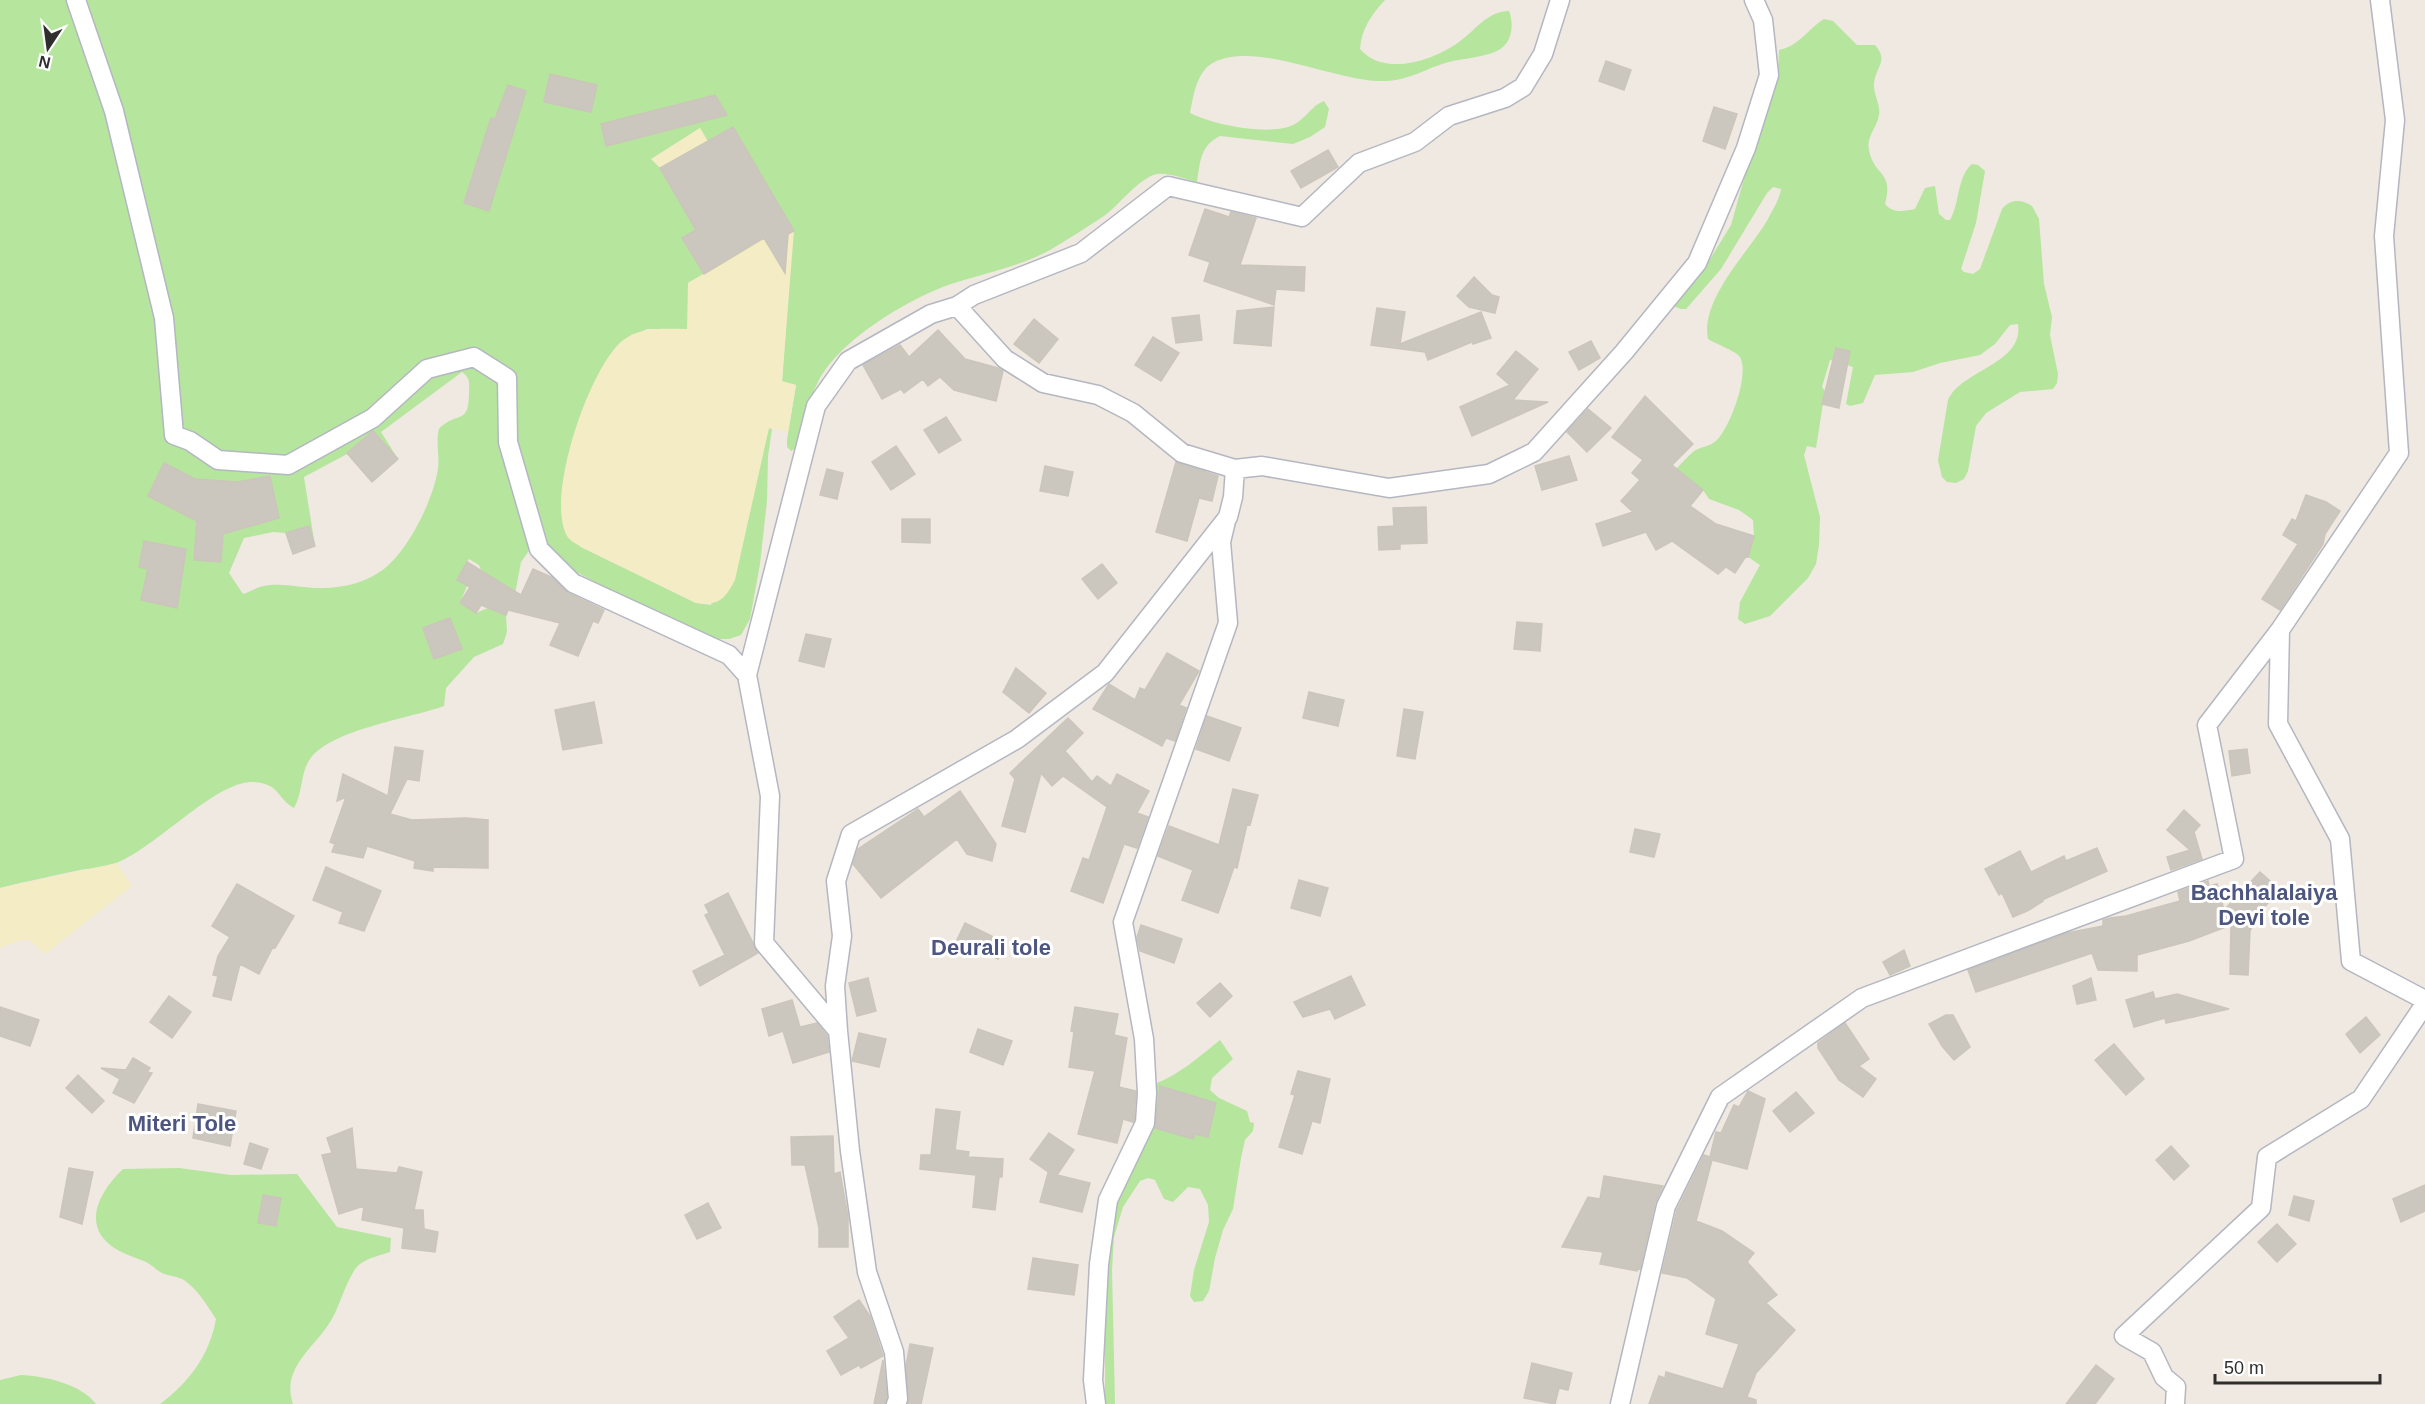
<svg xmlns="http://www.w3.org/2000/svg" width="2425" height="1404" font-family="Arial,sans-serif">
<rect width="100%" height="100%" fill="#efe9e1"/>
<!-- green -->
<path fill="#b6e59e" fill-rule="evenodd" d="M0,0H1385C1372,14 1361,29 1360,49C1384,77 1433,61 1459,42C1475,31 1487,11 1509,11C1513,21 1513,36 1505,45C1495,57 1464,58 1449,62C1426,68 1411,80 1385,81C1337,83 1253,38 1211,64C1196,74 1193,98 1190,113C1213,125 1273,137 1295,124C1306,118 1311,106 1324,101L1329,109L1325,127L1310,137L1293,144L1220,136C1200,146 1200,162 1197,182C1186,179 1168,172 1157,174C1140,177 1118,206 1104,216C1086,228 1068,239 1050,250C1019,267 984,273 951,284C908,299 839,340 818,382C807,403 803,425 798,447L791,451L787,447V440L796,385L782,382L793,231L768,245L700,128L651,160L682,156L740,253L688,283V329H647L622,341L581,547L696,603L711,605L769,428L772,429L768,456L767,501L760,564L750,619L741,635L729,639H708L631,607L614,592L531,548L521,562L515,594L481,570L479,565L469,559L458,580L467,586L460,603L476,613L488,608L506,615L507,632L503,644L474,657L446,688L444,706C408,719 332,729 310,759C300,773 303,793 294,808C277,799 280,783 253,782C215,781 156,848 116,863C105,867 92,868 80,870C53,876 27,881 0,888ZM462,372C471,379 469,382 469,392C469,427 457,410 439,429C435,444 441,459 437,474C431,504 408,550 384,569C367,582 344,588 323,588C304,589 283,582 264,586C257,587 250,592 243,594L229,573L244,538L273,532L286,533L293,554L315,546L304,477L347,454L372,482L398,459L381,432Z
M1824,19L1833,21L1857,45H1875C1889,61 1876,66 1874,83C1873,94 1881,105 1879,115C1877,128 1866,136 1869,150C1874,177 1894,170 1885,204C1893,214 1905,211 1915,209L1925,188L1935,186L1939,214L1946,220H1950C1960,203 1957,176 1972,164L1978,165L1985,171L1976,223L1961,269L1964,272L1973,274L1980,269L2002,209C2010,199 2021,199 2032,206L2039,219L2044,284L2052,317L2050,335L2058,374L2057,383L2053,389L2020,392L1986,413L1976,426L1968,471L1964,479L1956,483L1947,482L1942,477L1938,460L1948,400C1961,370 2024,364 2018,324L2010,325L1995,344L1980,355L1940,363L1913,372L1875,375L1863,403L1850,406L1846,404L1853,367L1830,360L1822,387L1825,391L1816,448L1807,446L1804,455L1820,517L1819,545L1816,564L1808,578L1770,616L1745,624L1738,619L1740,602L1760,565L1748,557L1754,536L1753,520L1739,510L1709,499L1703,490L1676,469C1682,463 1687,457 1693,452C1699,447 1710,447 1717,440C1730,427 1750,374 1740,357C1736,351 1716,344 1708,339C1700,299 1749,252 1768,219C1773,209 1779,201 1781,189L1773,187L1767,193L1721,269L1686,309H1681L1673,306L1699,277L1731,225L1756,136L1778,76L1779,50C1799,46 1808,29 1824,19Z
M1220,1040L1233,1059L1212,1078L1210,1090L1219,1098L1247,1111L1250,1122L1254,1123L1253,1131L1245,1140L1241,1158L1233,1209L1223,1230L1215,1258L1209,1291L1203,1301L1194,1302L1190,1296L1194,1270L1209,1222L1208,1205L1200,1189L1188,1187L1173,1202L1164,1199L1155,1180L1148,1178L1140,1181L1123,1207L1114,1237L1112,1270L1115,1404H1105V1274L1116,1205L1129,1180L1144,1139L1152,1085C1179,1075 1199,1057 1220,1040Z
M179,1168L231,1175L297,1174L337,1227L391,1238L390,1252C381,1255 368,1258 360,1264C349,1272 340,1305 333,1317C318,1346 280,1366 293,1404H160C189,1383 210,1354 216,1319C207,1305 198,1290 184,1280C177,1276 168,1276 162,1273C156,1270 152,1265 146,1262C137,1258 126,1255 116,1249C80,1227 99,1192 123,1169Z
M21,1375C45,1376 81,1384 96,1404H0V1380Z"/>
<!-- sand -->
<path fill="#f3ecc5" d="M700,128L768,245L794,231L782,381L796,385L788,432L769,428L735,580C725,599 719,606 696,603L581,547C577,544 570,541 567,536C545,497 589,369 622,341C640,326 665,329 687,329L688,283L739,253L682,156L660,168L651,159Z
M117,863L132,886L45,954L29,940L18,941L0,948V888Z"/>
<!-- building -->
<path fill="#cbc7bf" stroke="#cbc5ba" stroke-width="1.5" d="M1606,61L1631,70L1624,90L1599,81Z
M550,74L597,85L591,112L544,102Z
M508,85L526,91L489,211L464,203L491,118L495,119Z
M715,95L727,115L606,146L601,124Z
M1714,107L1737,114L1725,149L1703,141Z
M733,127L794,231L788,234L785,273L764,238L704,274L682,238L696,230L660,168Z
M1328,150L1338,167L1301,188L1291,171Z
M1205,209L1229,217L1231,212L1256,218L1240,265L1305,267L1304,291L1276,289L1274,305L1204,281L1210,262L1189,255Z
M1474,277L1492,295L1499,297L1495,313L1469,307L1457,296Z
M1274,307L1271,346L1234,343L1237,311Z
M1377,308L1405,312L1400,344L1481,312L1491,338L1473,344L1472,342L1428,360L1425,352L1371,345Z
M1199,315L1202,340L1176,343L1172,318Z
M1034,319L1058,339L1039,363L1014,344Z
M938,330L965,359L998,368L1003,371L996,401L954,390L940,377L928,386L923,379L904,393L901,389L882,399L863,365L900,345L909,357Z
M1153,337L1179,353L1161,381L1135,365Z
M1591,341L1600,358L1579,370L1569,352Z
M1836,348L1850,351L1839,408L1822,404Z
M1516,351L1538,369L1513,400L1548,402L1472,436L1460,407L1510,385L1497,374Z
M1645,396L1693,444L1672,465L1703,490L1690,506L1716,524L1754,536L1748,557L1746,556L1735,573L1726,567L1718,574L1672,541L1656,550L1646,532L1603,546L1596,524L1633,512L1621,501L1640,480L1632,473L1643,460L1612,437Z
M1588,409L1611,428L1587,452L1567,432Z
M946,417L961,440L939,453L924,430Z
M373,431L398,459L372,482L347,453Z
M896,446L915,474L891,490L872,462Z
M1569,456L1577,480L1542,490L1535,466Z
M1176,462L1218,476L1212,501L1199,498L1187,541L1156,532Z
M164,463L195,479L238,482L270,476L279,518L223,534L221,562L194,560L197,521L148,496Z
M1045,466L1073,472L1068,496L1040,491Z
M827,469L843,473L837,499L820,495Z
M2306,495L2326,502L2340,511L2325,534L2323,544L2280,610L2262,599L2298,544L2283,535L2292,519L2296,521Z
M1426,507L1427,543L1400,544V549L1379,550L1378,527L1394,526L1393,508Z
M902,519H930V543L902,542Z
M309,526L315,546L293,554L286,533Z
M144,541L186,549L177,608L141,600L148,569L139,567Z
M467,562L521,595L533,569L551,577L568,593L604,610L598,623L593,621L578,656L550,645L560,623L508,610L506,615L481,605L476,613L460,603L470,587L457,580Z
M1102,564L1117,583L1098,599L1082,579Z
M450,618L462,649L434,659L423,628Z
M1517,622L1542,624L1540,651L1514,649Z
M806,634L831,639L824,667L799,661Z
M1167,653L1199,671L1179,705L1186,708L1175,741L1166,738L1162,746L1093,709L1109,684L1135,700L1140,688L1145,690Z
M1016,668L1046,693L1029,713L1003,692Z
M1309,692L1344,700L1338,726L1303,718Z
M594,702L602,743L563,750L555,710Z
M1404,709L1423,712L1415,759L1397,756Z
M1207,716L1241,728L1229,761L1196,749Z
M1068,718L1083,733L1065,751L1092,782L1097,776L1111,786L1117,774L1149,791L1137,813L1148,817L1137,848L1124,844L1103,903L1071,891L1083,858L1089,860L1107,807L1063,776L1052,786L1041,773L1025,832L1002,826L1015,779L1010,773Z
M395,747L423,751L419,781L407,779L390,814L412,820L466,818L488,820V868L433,867V871L414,868L415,861L367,846L363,858L332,852L335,844L330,842L346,797L337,801L343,774L388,796Z
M2247,749L2250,773L2232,776L2229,751Z
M1233,789L1258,795L1250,825L1247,824L1237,868L1234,867L1218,913L1182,900L1193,870L1158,856L1169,826L1219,845Z
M960,791L996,844L992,861L967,854L957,839L881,898L853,864L858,849L918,809L924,817Z
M2184,810L2200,825L2194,832L2202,859L2171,870L2167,857L2190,850L2167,830Z
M1635,829L1660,834L1654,857L1630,852Z
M2097,848L2107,871L2042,900L2043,901L2029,910L2013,917L2002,893L1999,895L1985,869L2020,851L2031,872L2064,856L2066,861Z
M326,867L381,891L364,931L339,923L343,912L313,900Z
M2260,872L2280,890L2257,915L2250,931L2248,975L2230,974L2231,925L2189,941L2137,955V971L2098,970L2092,953L1976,992L1968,970L2067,933L2103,926V920L2110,918L2126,916L2180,901L2178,892L2208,881L2209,886L2217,884L2224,910Z
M1299,880L1328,888L1320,916L1291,908Z
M237,884L294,916L275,948L273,947L259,974L240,964L231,1000L213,996L218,976L213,975L218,956L230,937L212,926Z
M728,893L758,953L700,986L693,971L725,955L705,915L709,913L705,905Z
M965,923L1006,943L998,959L957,940Z
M1141,925L1182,939L1174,963L1140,951L1137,937Z
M1904,950L1910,966L1890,975L1883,962Z
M1351,976L1365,1005L1335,1019L1330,1009L1303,1017L1294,1002Z
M868,978L876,1011L857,1016L849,983Z
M2091,978L2096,1000L2077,1004L2073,986Z
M1220,983L1232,996L1210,1017L1197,1003Z
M2153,992L2155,999L2177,994L2229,1009L2166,1023L2165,1018L2134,1027L2126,1000Z
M169,996L191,1012L172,1038L150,1022Z
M792,1000L800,1027L817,1023L827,1036L829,1052L793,1063L783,1031L769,1036L762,1009Z
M0,1007L39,1020L30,1046L0,1036Z
M1075,1007L1118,1014L1114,1035L1127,1038L1119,1087L1136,1091L1134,1120L1133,1122L1123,1119L1117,1143L1078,1134L1095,1071L1069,1067L1074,1032L1071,1031Z
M1946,1015H1953L1970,1047L1954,1060L1942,1046L1929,1024Z
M2366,1017L2380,1035L2360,1053L2346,1034Z
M1845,1023L1869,1059L1859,1066L1876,1079L1863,1097L1839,1080L1818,1048V1043Z
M978,1029L1012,1041L1003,1065L970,1052Z
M859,1033L886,1039L879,1067L852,1061Z
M2114,1044L2144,1079L2126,1095L2095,1060Z
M133,1058L150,1068L147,1072L152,1073L134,1103L113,1093L120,1079L101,1068L126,1070Z
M1298,1071L1330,1079L1320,1123L1312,1121L1302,1154L1279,1147L1295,1095L1291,1094Z
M78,1075L104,1101L92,1113L66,1088Z
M1160,1086L1216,1103L1208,1137L1195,1134L1193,1139L1155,1128Z
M1748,1091L1765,1099L1747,1169L1712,1160L1696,1221L1722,1231L1754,1253L1747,1262L1777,1295L1766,1303L1795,1330L1756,1373L1747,1397L1756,1400V1404H1649L1659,1376L1665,1378L1666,1372L1723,1389L1739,1344L1706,1334L1716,1299L1687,1278L1662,1273L1677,1210L1704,1155L1710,1157L1716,1132L1721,1133L1734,1105L1739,1107Z
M1796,1092L1814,1113L1790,1132L1773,1111Z
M198,1104L236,1111L230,1146L193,1138Z
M936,1109L960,1112L955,1150L969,1152L968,1157L1003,1159L1002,1177H999L995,1210L973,1207L976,1175L920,1169L921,1155H931Z
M352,1128L356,1169L397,1173L399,1167L422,1172L414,1210H423L424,1229L438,1232L435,1252L402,1248L404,1228L362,1220L364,1206L339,1214L322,1155L332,1153L327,1138Z
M1049,1133L1074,1150L1057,1175L1090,1183L1082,1212L1040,1202L1048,1173L1051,1174L1030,1159Z
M833,1136L834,1174L840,1172L848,1217V1247H819V1228L805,1165H792L791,1137Z
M250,1143L268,1149L261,1169L244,1164Z
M2171,1146L2189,1166L2174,1180L2156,1160Z
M69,1168L93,1172L82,1224L60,1217Z
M1604,1176L1663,1186L1655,1203L1640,1269L1638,1268L1637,1271L1600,1264L1603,1252L1562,1247L1588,1197L1600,1199Z
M2425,1185V1211L2401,1222L2393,1199Z
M263,1195L281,1198L276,1226L258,1223Z
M2294,1196L2314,1201L2309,1221L2289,1215Z
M708,1203L721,1228L697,1239L685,1215Z
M2277,1224L2296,1244L2277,1262L2258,1242Z
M1033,1258L1078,1265L1074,1295L1028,1289Z
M859,1300L870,1316L883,1356L861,1368L859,1365L841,1375L827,1351L849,1338L834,1317Z
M910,1344L933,1348L921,1404H908L906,1366Z
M883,1360L887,1397L885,1404H874Z
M1532,1363L1572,1373L1568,1390L1559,1388L1555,1404L1524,1398Z
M2096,1365L2114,1379L2095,1404H2066Z"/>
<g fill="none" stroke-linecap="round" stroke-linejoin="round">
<defs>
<path id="minor" d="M76,0L114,111L164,318L174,435L190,441L218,460L288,465L373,418L427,369L474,357L507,378L508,442L539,549L573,583L729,655L747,675
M957,306L1005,359L1043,383L1098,395L1133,413L1182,453L1235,469
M2280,630L2278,724L2340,839L2351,961L2425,1000
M838,1031L764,943L770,796L747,675L816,406L848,361L931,314L957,306L974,295L1081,253L1168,186L1302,217L1359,163L1415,142L1449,116L1505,98L1523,87L1543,54L1560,0
M896,1404L898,1399L894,1352L867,1272L850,1151L838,1031L835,986L842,936L836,881L851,834L1017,739L1105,673L1228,517L1233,497L1235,469L1262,466L1389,488L1489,474L1534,452L1624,352L1697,263L1746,148L1769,75L1763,20L1754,0
M1096,1404L1093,1380L1099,1264L1108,1200L1145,1123L1147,1093L1144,1039L1123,922L1228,623L1221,542L1226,521
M1620,1404L1666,1206L1720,1097L1862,998L2234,859L2207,725L2280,630L2399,453L2384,236L2395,120L2380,0
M2175,1404L2176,1387L2164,1377L2152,1352L2124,1336L2261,1208L2267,1157L2361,1099L2425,1004"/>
</defs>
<!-- minor casing -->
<use href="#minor" stroke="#b4b7c1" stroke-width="21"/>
<!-- minor -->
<use href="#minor" stroke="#fff" stroke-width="18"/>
</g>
<g text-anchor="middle" stroke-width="6" stroke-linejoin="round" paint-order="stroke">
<!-- quarter labels -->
<g font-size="22" font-weight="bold" fill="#4d5680" stroke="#fff">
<text x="2264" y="900">Bachhalalaiya<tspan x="2264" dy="25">Devi tole</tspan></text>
<text x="991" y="955">Deurali tole</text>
<text x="182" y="1131">Miteri Tole</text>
</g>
</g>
<!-- north arrow -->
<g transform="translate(48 48) rotate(193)" stroke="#ffffff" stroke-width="4.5" paint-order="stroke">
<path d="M0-4.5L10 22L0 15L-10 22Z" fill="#2e2e2e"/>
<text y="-9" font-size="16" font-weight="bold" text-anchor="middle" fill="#2e2e2e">N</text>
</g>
<!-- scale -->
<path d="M2215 1374v9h165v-9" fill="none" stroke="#2e2e2e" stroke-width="3"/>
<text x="2224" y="1374" font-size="18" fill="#2e2e2e" stroke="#ffffff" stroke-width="4.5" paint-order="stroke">50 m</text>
</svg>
